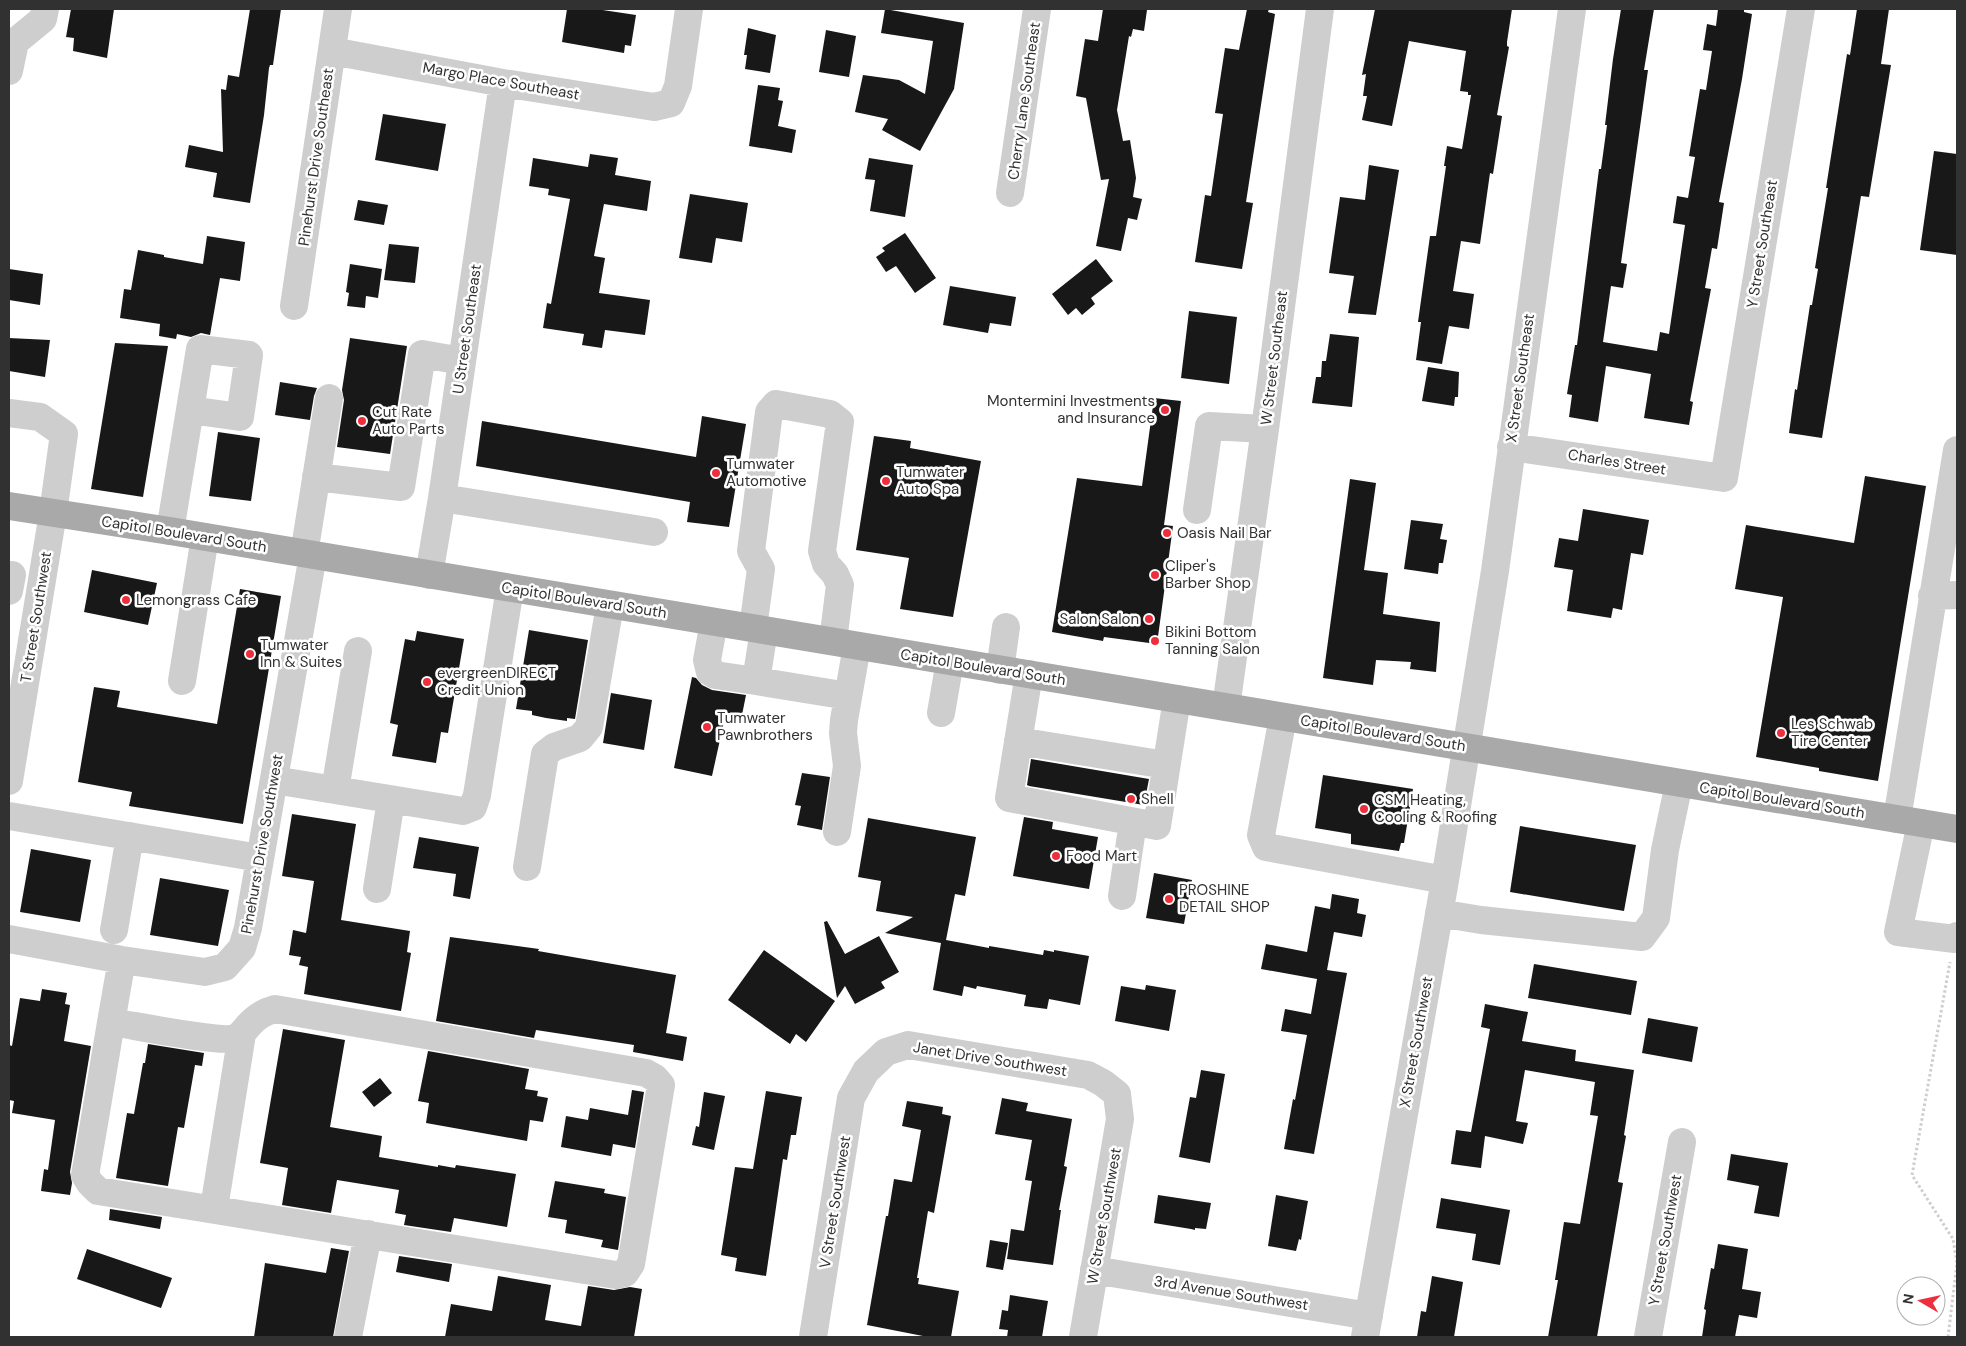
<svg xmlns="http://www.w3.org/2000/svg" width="1966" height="1346" font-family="'DM Sans',sans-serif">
<rect width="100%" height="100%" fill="#fff"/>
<!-- building -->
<path fill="#181818" d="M71,9H114L107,58L73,51L74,38L66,37Z
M250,9H281L273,65H270L269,68L264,115L250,203L213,197L217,173L185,167L189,145L223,152L221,89L226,90L228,75L239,77Z
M567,9H596L636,15L631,46L625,45L624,53L562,42Z
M885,9L964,23L954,89L920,151L882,130L888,119L855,112L863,75L899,80L925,94L933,41L881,33Z
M1103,9L1147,10L1144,31L1133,29L1131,37L1129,36L1117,110L1123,141L1130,140L1136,178L1133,197L1142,199L1137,220L1128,218L1121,251L1096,246L1109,179L1101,180L1086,98L1076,96L1085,39L1098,41Z
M1247,9H1269L1268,12L1275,14L1246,202L1253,203L1242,269L1195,262L1205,195L1211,196L1223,114L1215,113L1225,48L1239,50Z
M1375,9H1512L1507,42V46L1509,47L1497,115L1502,116L1493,174L1490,173L1480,244L1461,241L1453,291L1474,294L1469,329L1449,326L1442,364L1416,360L1421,322H1418L1430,236H1436L1446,166H1444L1447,146L1462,149L1471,95H1468V92L1460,91L1466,51L1409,41L1392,126L1362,120L1367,96H1363L1366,74L1362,75Z
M1621,9H1654L1644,70H1648L1621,263L1627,264L1623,288L1611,286L1603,342L1657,351L1660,332L1669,334L1685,225L1673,223L1677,196L1688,198L1695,157L1689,156L1700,89L1706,90L1712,51L1703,50L1707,24L1716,26L1718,9H1744V12L1752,14L1742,79L1719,202L1724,203L1717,249L1712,248L1705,288L1711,289L1690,401L1693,402L1689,425L1644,418L1651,374L1606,366L1598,422L1569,417L1572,395L1567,394L1575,345H1577L1599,169H1601L1607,125H1605L1613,59Z
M1857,9H1889L1881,64L1891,65L1869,197L1861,196L1822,438L1789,433L1795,389L1797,390L1810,305H1812L1818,269L1815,268L1828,188H1826L1847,54L1850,55Z
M748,28L776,35L770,73L745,69L747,55H744Z
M826,30L856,36L849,77L819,72Z
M758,85L780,88L778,100L783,101L778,126L796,130L792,153L749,146Z
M383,114L446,124L438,171L375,160Z
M1934,151L1957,154V255L1920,250Z
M590,154L618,158L615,175L651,181L647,211L604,204L594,256L605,258L599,293L650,300L645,335L605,330L602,348L582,345L584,334L543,328L547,303L551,304L570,199L548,195L549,189L529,186L533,158L588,167Z
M869,158L913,165L905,217L870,211L875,180L865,179Z
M1369,165L1399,170L1376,315L1348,313L1354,276L1329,273L1340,197L1365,200Z
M690,194L748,203L742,242L716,238L712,263L679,258Z
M358,200L388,205L384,225L354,220Z
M905,233L936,278L915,293L896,266L886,272L876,257L885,251L882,248Z
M207,236L245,242L240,281L220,278L210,335L201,333L191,337L177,334L176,339L159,336L160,324L120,318L124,289L131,290L138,250L164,255V257L203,264Z
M389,244L419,247L415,283L384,280Z
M1096,259L1113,281L1091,298L1095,304L1082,315L1076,308L1068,315L1052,294Z
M350,264L382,269L378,298L366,296L365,308L347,306L349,293L346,292Z
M9,269L43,274L40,305L9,300Z
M950,286L1016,297L1011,326L990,323L988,333L943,325Z
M1189,311L1237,317L1229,384L1181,378Z
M1330,334L1359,337L1352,407L1312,403L1316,377H1321L1322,361H1326Z
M9,338L50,340L45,377L9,371Z
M350,338L407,346L390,454L337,447L344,400L342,390Z
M115,343L168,346L143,497L91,489Z
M1428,367L1459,372L1458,397H1455L1454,406L1422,401Z
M280,382L317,388L314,396L310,420L275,415Z
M1154,398L1181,401L1164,525L1173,526L1157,644L1104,637L1103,641L1052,632L1077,478L1142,486Z
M702,416L746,424L729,527L687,522L690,502L476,466L482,421L696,457Z
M218,432L260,438L251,501L209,496Z
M874,436L911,441L910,448L981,461L953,617L900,609L909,558L856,550Z
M1865,476L1926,486L1878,781L1819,771V768L1756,757L1783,597L1735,589L1746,525L1854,543Z
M1350,479L1376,483L1364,570L1388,573L1383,614L1440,622L1436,672L1410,669L1411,662L1376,660L1373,685L1323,678Z
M1583,509L1649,520L1643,555L1631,553L1622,610L1613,608L1611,618L1567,611L1573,570L1554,567L1559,538L1578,541Z
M1411,520L1443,524L1440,539L1447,540L1443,563H1439L1438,574L1404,569Z
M92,570L157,583L148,625L84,612Z
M240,589L281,596L243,824L129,806L132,792L78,782L94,687L120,691L117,707L217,724Z
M529,630L588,640L575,719L567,718V721L546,718L532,715V711L516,709Z
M417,631L464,639L448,733L441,732L436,763L392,756L398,725L390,723L405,639L415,641Z
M692,677L696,678L702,685L712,690L746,695L741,720L725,717L712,776L674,768Z
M611,693L652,700L644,750L603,743Z
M1031,759L1149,779L1144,805L1029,786L1027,785Z
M802,773L830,777L822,830L797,825L801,806L795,805Z
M1323,775L1413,789L1404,843H1401L1399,851L1351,844V834L1315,828Z
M292,814L356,824L341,920L410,931L407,952L411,953L401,1011L304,994L308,967L299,965L301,957L289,955L293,930L306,933L314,881L282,876Z
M1024,817L1053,822L1052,829L1098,837L1089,889L1013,876Z
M868,818L976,837L965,896L955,894L946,940L989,948V946L1043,955L1044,950L1054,952V950L1089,956L1080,1005L1049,999L1047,1009L1024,1006L1026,995L977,986L976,989L964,986L962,996L933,990L941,943L885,933L913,917L876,911L881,881L858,877Z
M1520,826L1636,845L1624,911L1510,892Z
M419,837L479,847L470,899L453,896L456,874L413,868Z
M31,849L91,860L80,922L20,912Z
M1154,873L1192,880L1184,924L1146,918Z
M160,878L229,890L218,946L150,935Z
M1332,894L1359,899L1357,913L1366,915L1362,937L1334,932L1327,970L1347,973L1314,1154L1284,1149L1293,1099L1295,1100L1307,1035L1281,1031L1285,1009L1311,1014L1317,979L1261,969L1266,944L1307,952L1315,906L1330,909Z
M827,921L845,954L879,936L899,972L881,982L885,988L855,1004L845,986L837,998L824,922Z
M450,937L539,949L538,951L676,975L666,1033L687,1037L683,1061L633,1052L634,1045L536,1030L534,1038L436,1021Z
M764,950L835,1001L806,1042L796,1034L790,1044L728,1000Z
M1534,964L1637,981L1631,1015L1528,998Z
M1146,985L1176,990L1169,1031L1115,1021L1121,986L1145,990Z
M42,989L67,993L65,1004L70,1005L64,1041L91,1046L70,1172L72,1183L70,1195L41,1191L44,1169L48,1170L55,1120L12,1113L14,1101L9,1100V1045L12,1046L20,998L40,1001Z
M1485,1004L1528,1012L1522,1041L1576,1050L1575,1061L1634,1070L1624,1135L1626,1136L1618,1182L1623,1183L1597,1337H1548L1558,1280H1555L1564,1222L1580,1224L1598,1116L1590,1115L1595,1082L1525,1070L1516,1121L1528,1123L1523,1144L1485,1136L1481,1168L1451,1164L1456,1130L1471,1132L1490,1029L1481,1027Z
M1648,1018L1698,1027L1692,1062L1642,1053Z
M283,1029L345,1040L330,1127L382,1136L379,1157L438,1167V1165L455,1168L456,1165L516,1174L507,1227L454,1218L451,1232L404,1225L406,1215L395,1213L399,1190L337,1180L331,1213L282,1205L288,1168L260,1163Z
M148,1044L204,1053L202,1066L195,1065L184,1128L178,1127L168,1186L116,1178L127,1113L134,1114L143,1063H145Z
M428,1051L529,1069L525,1089L538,1091L537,1096L548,1098L543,1122L530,1120L527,1141L426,1123L429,1103L418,1101Z
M1201,1070L1225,1074L1210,1163L1179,1157L1190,1097L1196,1098Z
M380,1078L392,1093L374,1107L362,1092Z
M632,1090L644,1092L635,1148L613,1144L611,1156L561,1147L566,1116L588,1120L590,1108L628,1115Z
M766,1091L802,1097L796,1135H791L787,1160L783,1159L766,1276L735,1271L737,1258L721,1255L735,1167L753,1169Z
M704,1092L725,1096L714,1150L692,1145L696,1126L699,1127Z
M1002,1098L1028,1103L1026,1111L1072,1119L1064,1166L1067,1167L1059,1210H1061L1053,1265L1007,1259L1011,1229L1024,1231L1032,1181L1025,1180L1032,1140L995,1134Z
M907,1101L943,1107L942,1114L951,1116L934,1213L928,1211L917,1278H919L918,1284L959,1291L951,1337H928L867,1325L886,1216H888L894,1179L912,1182L921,1130L902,1126Z
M1731,1154L1788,1163L1779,1217L1754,1213L1759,1186L1727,1180Z
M555,1181L605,1189L604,1193L626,1197L618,1250L601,1247L603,1240L565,1233L567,1220L548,1217Z
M1158,1195L1211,1203L1206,1229L1195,1228V1230L1191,1229L1154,1223Z
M1276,1195L1308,1201L1301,1240L1299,1239L1296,1251L1268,1246Z
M1441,1198L1510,1210L1500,1265L1472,1260L1476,1234L1436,1228Z
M110,1209L162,1217L160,1229L109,1220Z
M990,1240L1008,1243L1003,1270L986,1267Z
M1718,1244L1748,1249L1742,1289L1761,1292L1757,1318L1739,1315L1735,1337H1702L1706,1310L1704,1309L1711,1268L1714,1269Z
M331,1248L349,1251L333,1337H254L265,1263L326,1273Z
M87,1249L172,1278L161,1308L77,1279Z
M399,1256L452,1264L449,1282L396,1272Z
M498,1276L551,1285L545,1320L581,1326L588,1286L614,1290L630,1287L642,1289L634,1337H445L451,1304L492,1311Z
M1432,1276L1463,1282L1454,1337H1417L1421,1311L1426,1312Z
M1010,1295L1048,1301L1042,1337H1007L1008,1330L999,1329L1002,1310L1008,1311Z"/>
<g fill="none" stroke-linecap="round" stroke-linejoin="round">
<!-- path -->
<path stroke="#cecece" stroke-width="3" stroke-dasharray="2.5 2.5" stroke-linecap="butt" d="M1948,1337L1957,1263L1953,1239L1912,1175L1950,962"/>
<!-- minor -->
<path stroke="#cecece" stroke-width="28" d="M332,51L503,83L654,107L671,103L678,86L689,9
M9,71L15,42L43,19L45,9
M1010,193L1037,9
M294,306L338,9
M9,413L40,417L64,434L53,513L9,781
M1511,447L1724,478L1801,9
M316,477L401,487L422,354L462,361
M442,498L654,532
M1197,510L1209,426L1265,429
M170,531C180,471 190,410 200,349L249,355L240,417L190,410
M304,554L329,398
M429,575L442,498L503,83
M9,591L12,575
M1932,596L1957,595
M714,622L707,660L710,672L715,675L756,681L764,630
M753,628L761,569L751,551L769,412L776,404L830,414L840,422L822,551L826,564L835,574L840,585L833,641
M1000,670L1006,627
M1029,674L1009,798L1157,826L1177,699
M182,681L205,537
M756,681L848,696
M1226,707L1265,429L1320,9
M941,713L950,661
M1283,717L1261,835L1266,847L1445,880
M1018,741L1166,765
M274,780L463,811L473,807L477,795L510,588
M335,790L358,651
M9,816L260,858
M1897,819L1957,450
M1921,823L1898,932L1955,939L1957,936
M837,832L847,766L843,733L844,720L857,646
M527,867L545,754L554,747L580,738L589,727L610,605
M377,889L391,800
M1122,896L1133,822
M1439,913L1481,920L1642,937L1656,918L1665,850L1679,783
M114,930L130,836
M9,939L122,960L205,972L225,967L242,948L248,928L313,555
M111,1022C132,1025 220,1043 235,1038C242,1035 244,1030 249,1025C257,1016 264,1012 275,1009L646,1073L655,1078L661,1085L631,1264L625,1273L616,1275L98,1191L90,1183L85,1175C98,1103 109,1031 122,960
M214,1208L242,1034
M1094,1270L1369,1316
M348,1337L368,1234
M813,1337L851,1098L866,1071L886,1052L908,1045L1088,1075L1103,1083L1117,1094L1120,1119L1083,1337
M1365,1337L1445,880L1495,571L1572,9
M1648,1337L1682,1142"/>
<!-- major -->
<path stroke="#a9a9a9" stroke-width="28" d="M9,506L170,531L1957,829"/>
</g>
<!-- markers -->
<g fill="#ed2e3d" stroke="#fff" stroke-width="2">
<circle cx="1165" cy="410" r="5"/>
<circle cx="362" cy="421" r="5"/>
<circle cx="716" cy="473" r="5"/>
<circle cx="886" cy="481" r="5"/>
<circle cx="1167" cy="533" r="5"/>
<circle cx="1155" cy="575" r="5"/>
<circle cx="126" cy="600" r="5"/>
<circle cx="1149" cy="619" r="5"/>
<circle cx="1155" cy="641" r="5"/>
<circle cx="250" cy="654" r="5"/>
<circle cx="427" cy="682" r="5"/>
<circle cx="707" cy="727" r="5"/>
<circle cx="1781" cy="733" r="5"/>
<circle cx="1131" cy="799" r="5"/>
<circle cx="1364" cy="809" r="5"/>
<circle cx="1056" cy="856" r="5"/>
<circle cx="1169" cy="899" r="5"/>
</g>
<g text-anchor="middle" stroke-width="5" stroke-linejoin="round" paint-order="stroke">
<!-- street labels -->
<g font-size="15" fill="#313131" stroke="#fff">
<text transform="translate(501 81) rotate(10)" y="5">Margo Place Southeast</text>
<text transform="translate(1024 101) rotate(-82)" y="5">Cherry Lane Southeast</text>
<text transform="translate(316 157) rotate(-82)" y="5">Pinehurst Drive Southeast</text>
<text transform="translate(1762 244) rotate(-81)" y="5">Y Street Southeast</text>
<text transform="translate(467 329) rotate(-82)" y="5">U Street Southeast</text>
<text transform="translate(1274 358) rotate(-83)" y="5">W Street Southeast</text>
<text transform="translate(1520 378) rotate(-82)" y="5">X Street Southeast</text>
<text transform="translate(1617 462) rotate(9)" y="5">Charles Street</text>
<text transform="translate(184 534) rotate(9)" y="5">Capitol Boulevard South</text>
<text transform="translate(584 600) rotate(9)" y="5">Capitol Boulevard South</text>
<text transform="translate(36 617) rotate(-81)" y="5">T Street Southwest</text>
<text transform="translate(983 667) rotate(9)" y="5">Capitol Boulevard South</text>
<text transform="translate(1383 733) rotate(9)" y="5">Capitol Boulevard South</text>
<text transform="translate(1782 800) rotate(9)" y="5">Capitol Boulevard South</text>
<text transform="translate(262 844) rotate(-80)" y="5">Pinehurst Drive Southwest</text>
<text transform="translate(1416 1042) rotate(-80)" y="5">X Street Southwest</text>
<text transform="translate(990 1059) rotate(9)" y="5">Janet Drive Southwest</text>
<text transform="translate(835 1202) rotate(-81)" y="5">V Street Southwest</text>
<text transform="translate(1104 1216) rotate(-80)" y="5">W Street Southwest</text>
<text transform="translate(1665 1240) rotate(-80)" y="5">Y Street Southwest</text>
<text transform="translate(1231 1293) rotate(9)" y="5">3rd Avenue Southwest</text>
</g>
<!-- poi labels -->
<g font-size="15" fill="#313131" stroke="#fff" text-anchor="start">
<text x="1155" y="406" text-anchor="end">Montermini Investments<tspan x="1155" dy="17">and Insurance</tspan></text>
<text x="372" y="417">Cut Rate<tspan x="372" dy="17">Auto Parts</tspan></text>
<text x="726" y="469">Tumwater<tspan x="726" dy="17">Automotive</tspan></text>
<text x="896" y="477">Tumwater<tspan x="896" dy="17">Auto Spa</tspan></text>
<text x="1177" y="538">Oasis Nail Bar</text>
<text x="1165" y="571">Cliper's<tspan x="1165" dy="17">Barber Shop</tspan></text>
<text x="136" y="605">Lemongrass Cafe</text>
<text x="1139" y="624" text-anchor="end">Salon Salon</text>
<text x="1165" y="637">Bikini Bottom<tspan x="1165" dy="17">Tanning Salon</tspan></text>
<text x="260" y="650">Tumwater<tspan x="260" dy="17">Inn &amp; Suites</tspan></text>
<text x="437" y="678">evergreenDIRECT<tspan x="437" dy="17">Credit Union</tspan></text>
<text x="717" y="723">Tumwater<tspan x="717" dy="17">Pawnbrothers</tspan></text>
<text x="1791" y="729">Les Schwab<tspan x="1791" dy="17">Tire Center</tspan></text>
<text x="1141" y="804">Shell</text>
<text x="1374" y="805">CSM Heating,<tspan x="1374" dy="17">Cooling &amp; Roofing</tspan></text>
<text x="1066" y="861">Food Mart</text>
<text x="1179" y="895">PROSHINE<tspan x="1179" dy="17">DETAIL SHOP</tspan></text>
</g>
</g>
<!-- border -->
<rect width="1966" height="1346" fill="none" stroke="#313131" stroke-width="20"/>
<!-- north arrow -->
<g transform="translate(1921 1301) rotate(279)"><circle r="24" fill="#ffffff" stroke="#adadad"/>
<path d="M0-4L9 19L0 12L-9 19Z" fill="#ed2e3d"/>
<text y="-8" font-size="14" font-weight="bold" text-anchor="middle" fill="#313131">N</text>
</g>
</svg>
